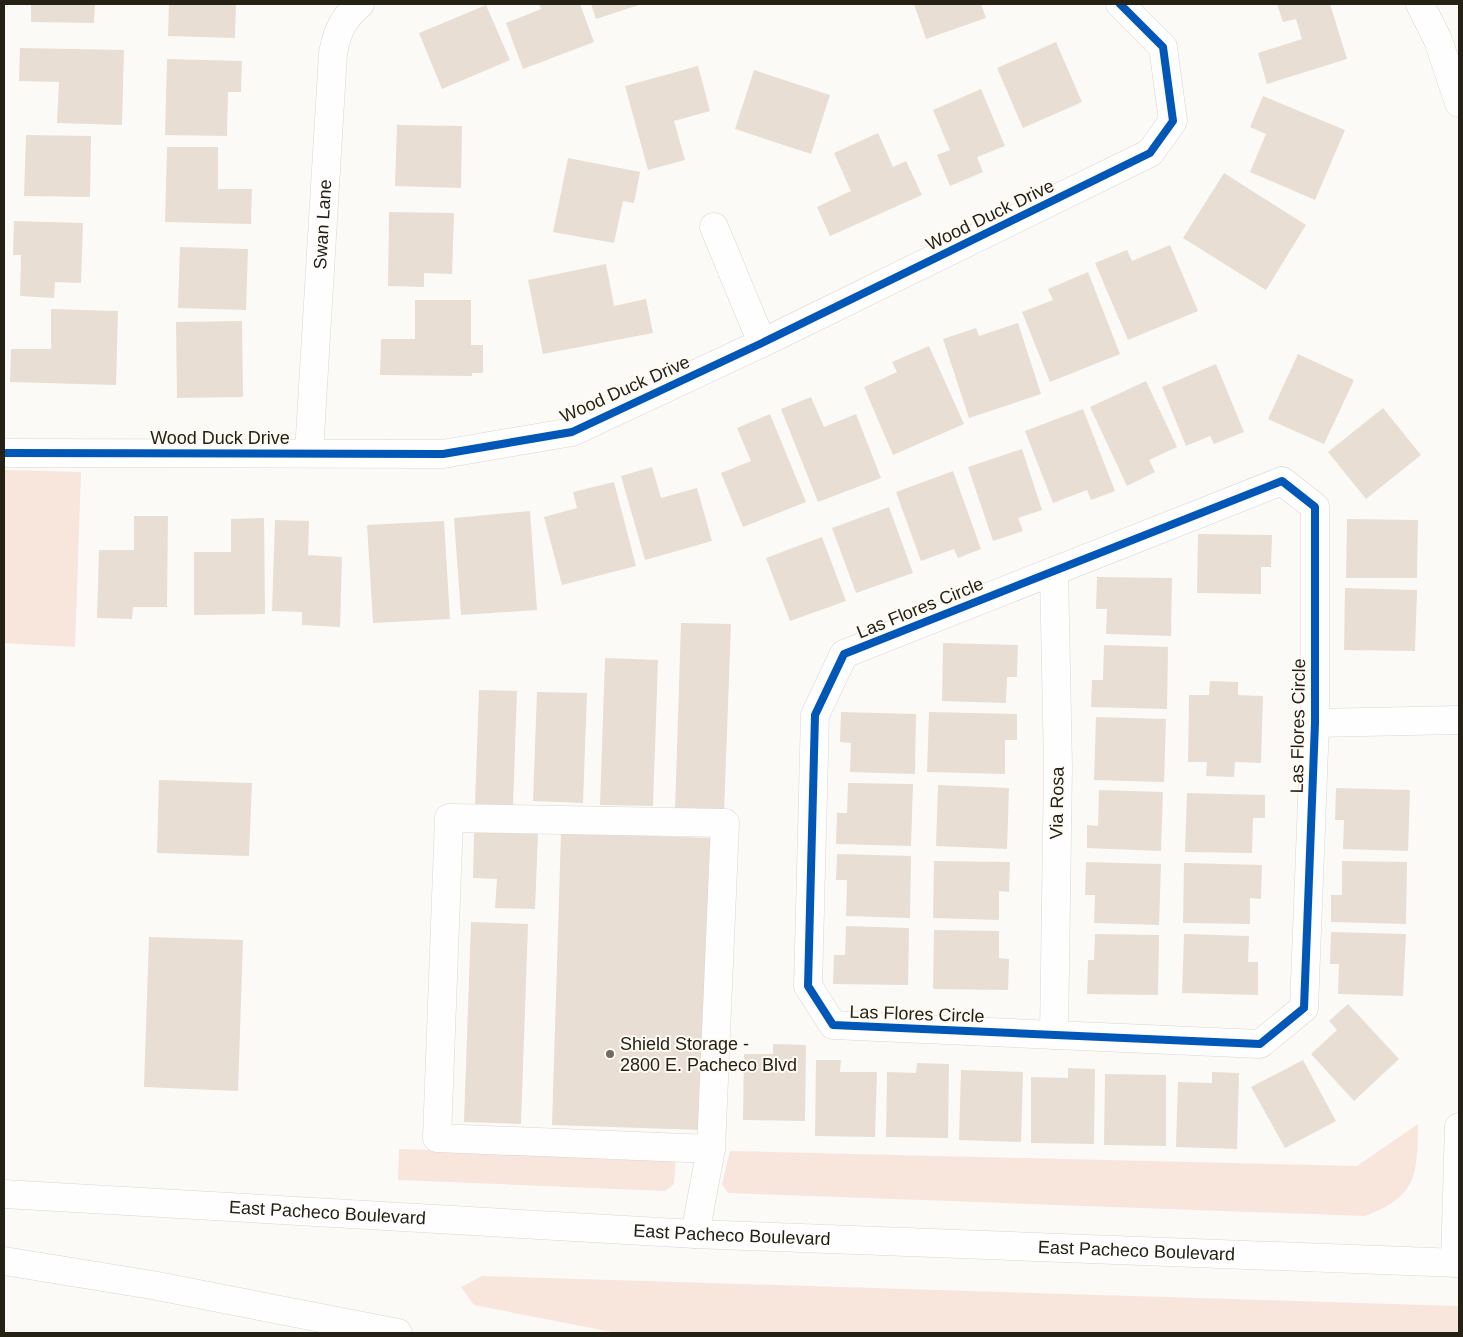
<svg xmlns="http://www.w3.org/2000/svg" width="1463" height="1337" font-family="Helvetica,sans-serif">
<rect width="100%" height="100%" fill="#fcfaf7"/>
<!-- green -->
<path fill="#f8e5dc" d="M4,470L81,472L75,647L4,643Z
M1418,1124C1417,1175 1418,1196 1365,1216L728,1193L722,1184L730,1151L1357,1166Z
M399,1149L676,1158L674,1184L665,1191L398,1180Z
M482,1276L1459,1306V1333H617L474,1305L461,1287Z"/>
<!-- building -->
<path fill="#e8ded3" d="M31,4H95L94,23L31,22Z
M169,4H236L235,38L168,36Z
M539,4H580L594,42L523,69L506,23L541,9Z
M591,4H642L596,19Z
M914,4H981L986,18L926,39Z
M1277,4H1330L1347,59L1267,84L1258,53L1302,39L1296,19L1283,22Z
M486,5L510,60L442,89L419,33Z
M1056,42L1082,102L1023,128L997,68Z
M20,48L124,50L122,125L57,123L59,82L19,81Z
M167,59L242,61L241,92H228L227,136L165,135Z
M698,66L710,111L674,121L685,160L648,170L625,86Z
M754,70L830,95L811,154L735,129Z
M981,89L1005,146L977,157L983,172L950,186L937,155L950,150L933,110Z
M1263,96L1345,130L1315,200L1250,172L1266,134L1250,127Z
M397,125L462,126L461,188L395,186Z
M878,133L893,167L906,161L922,195L830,236L817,207L851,191L834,153Z
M26,135L91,136L90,197L24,196Z
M167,147H218V189H252L251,224L165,222Z
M568,158L640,172L634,203L623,201L614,243L553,232Z
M1224,173L1306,225L1266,290L1183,238Z
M389,212L454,213L452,274L424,273V287L388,286Z
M14,221L83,223L81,283L55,282L54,298L20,296L21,255H13Z
M1170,245L1198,311L1128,340L1095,263L1127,250L1132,261Z
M180,247L248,249L246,310L178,308Z
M606,264L614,306L646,299L653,333L543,354L528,280Z
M1088,272L1120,354L1050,382L1022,312L1053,300L1048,289Z
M415,300H471V345H483V373H472V376L380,375L381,339H415Z
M51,309L118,311L116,385L10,382L11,349H51Z
M242,321L243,397L177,398L176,322Z
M1018,323L1041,394L969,418L943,339L976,328L979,336Z
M929,346L964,424L893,455L864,387L897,372L892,362Z
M1298,354L1354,380L1324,444L1268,419Z
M1216,364L1244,432L1214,444L1210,436L1186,446L1162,387Z
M1146,381L1177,447L1149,460L1155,472L1127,486L1090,407Z
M811,397L824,427L856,414L881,478L818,502L781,409Z
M1383,408L1421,455L1366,499L1328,452Z
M1083,409L1115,491L1091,500L1087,490L1053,503L1025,431Z
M770,414L806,502L743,527L721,473L751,461L737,428Z
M1022,449L1042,510L1018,518L1023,531L993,541L968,467Z
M652,467L661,498L697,488L712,541L645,560L621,476Z
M953,471L981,549L958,558L954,549L921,561L896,492Z
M614,482L636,566L562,585L544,517L577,508L573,492Z
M889,507L913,573L856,593L832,528Z
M530,511L537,610L461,615L454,518Z
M134,516H168L167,607H133L132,619L97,618L99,550H134Z
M264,518L265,614L194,615V552H231V519Z
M1347,519L1418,520L1417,578H1346Z
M275,520L309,521L308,555L342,557L340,627L302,625V612L272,611Z
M444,521L450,619L373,623L367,525Z
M1198,534L1272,535L1271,567H1261V594L1197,593Z
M822,537L846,601L790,621L766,558Z
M1097,577L1172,578L1171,636L1106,634L1107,609H1096Z
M1345,588L1417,590L1415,651L1344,650Z
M681,623L731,624L724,813L675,811Z
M943,643L1018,645L1017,677H1007L1006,703L942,701Z
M1104,645L1168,647L1167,709L1091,707L1092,680H1103Z
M605,658L658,660L653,806L600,805Z
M1210,681L1238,682V695L1263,696L1261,763L1235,762L1234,777L1206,776L1207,762H1188L1189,695H1209Z
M479,690L517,691L513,805L475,804Z
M537,692L587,693L583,803L533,801Z
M841,712L916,714L915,774L850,772L851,743L840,742Z
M929,712L1017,714V740H1005V774L927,772Z
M1096,717L1166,719L1164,782L1094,780Z
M159,780L252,783L249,856L157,853Z
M848,783L913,784L911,846L836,844L837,813H847Z
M938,785L1009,788L1007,849L936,846Z
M1336,788L1410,790L1408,851L1343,849L1344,820H1335Z
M1099,790L1163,792L1161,851L1087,848V825L1098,826Z
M1187,793L1265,795V818H1253L1252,853L1185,852Z
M474,832L538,834L535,909L495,908L497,879L473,878Z
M561,833L712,838L702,1130L552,1125Z
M837,854L911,856L910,918L846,916L847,880H836Z
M934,861L1010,862L1009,892L999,891V920L933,918Z
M1342,861L1407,862L1406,924L1331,922V895H1342Z
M1086,862L1161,864L1159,925L1094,923L1095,895H1085Z
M1184,863L1262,865L1261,899L1250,898V924L1183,923Z
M471,922L528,924L521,1124L464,1122Z
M846,926L909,928L908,985L833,984L834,955H845Z
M934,930L999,931V958L1009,959L1008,990L933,989Z
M1331,932L1406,934L1403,996L1338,994L1339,964H1330Z
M1095,934L1159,935L1158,995L1087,994L1088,960H1094Z
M1184,934L1249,936L1248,962H1258V995L1182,993Z
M149,937L243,940L238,1091L144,1087Z
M1348,1004L1399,1059L1354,1101L1311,1054L1337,1030L1329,1021Z
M773,1044L806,1045L805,1121L743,1120L744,1054H773Z
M816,1060H841L840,1072H877L875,1137L815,1136Z
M1303,1060L1336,1121L1285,1148L1251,1087Z
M917,1063L949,1064L948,1138L886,1137L887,1072L916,1073Z
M1068,1068L1095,1069L1094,1144L1031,1143V1077L1068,1078Z
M961,1070L1023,1072L1021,1142L959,1140Z
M1212,1072L1239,1073L1237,1149L1176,1147L1178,1082L1212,1083Z
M1105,1074L1166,1075V1146L1104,1145Z"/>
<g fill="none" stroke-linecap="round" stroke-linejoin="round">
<defs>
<g id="minor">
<path d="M1420,4L1438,40L1459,103"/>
<path d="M714,227L762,343"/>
<path d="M4,453L443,454L572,432L762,343L1150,153L1173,121L1163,47L1120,4"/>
<path id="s1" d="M309,453L333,53C337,32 343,18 360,4"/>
<path d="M1282,481L1315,507V723L1304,1008L1260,1044L833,1025L808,986L815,715L844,654Z"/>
<path d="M1054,571L1058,766L1054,1035"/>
<path d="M1315,723L1459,720"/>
<path d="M695,1234L711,1149L725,823L449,818L437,1138L711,1149"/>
<path d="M1455,1263L1459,1127"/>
</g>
<g id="highway">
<path id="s2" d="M4,1194L695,1234L1459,1263"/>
<path d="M4,1261L152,1285L398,1333"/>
</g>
</defs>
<!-- minor casing -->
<use href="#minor" stroke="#dad6cf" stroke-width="29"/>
<!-- highway casing -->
<use href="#highway" stroke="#dad6cf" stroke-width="29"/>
<!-- minor -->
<use href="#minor" stroke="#fffefe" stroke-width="28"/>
<!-- highway -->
<use href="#highway" stroke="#fffefe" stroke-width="28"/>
<defs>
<path id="cycleway" d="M4,453L443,454L572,432L762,343L1150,153L1173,121L1163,47L1120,4
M1282,481L1315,507V723L1304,1008L1260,1044L833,1025L808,986L815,715L844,654Z"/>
</defs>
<!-- cycleway casing -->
<use href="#cycleway" stroke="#fefbf5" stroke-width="11"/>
<!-- cycleway -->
<use href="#cycleway" stroke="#0057b8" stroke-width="8"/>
</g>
<!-- markers -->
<circle fill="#716d64" stroke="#fefbf5" stroke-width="2" cx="610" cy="1054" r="5"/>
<g text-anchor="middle" stroke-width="4" stroke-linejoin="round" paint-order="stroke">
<!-- street labels -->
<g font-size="18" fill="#262115" stroke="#fefbf5">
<text transform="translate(990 215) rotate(-26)" y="6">Wood Duck Drive</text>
<text dy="6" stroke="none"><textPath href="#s1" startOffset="229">Swan Lane</textPath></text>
<text transform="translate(625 389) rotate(-24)" y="6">Wood Duck Drive</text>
<text x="220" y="444">Wood Duck Drive</text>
<text transform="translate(920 608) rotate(-22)" y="6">Las Flores Circle</text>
<text transform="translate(1298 726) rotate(-89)" y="6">Las Flores Circle</text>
<text transform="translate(1057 803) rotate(-89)" y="6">Via Rosa</text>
<text transform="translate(917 1014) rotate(2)" y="6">Las Flores Circle</text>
<text dy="6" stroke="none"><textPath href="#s2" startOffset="324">East Pacheco Boulevard</textPath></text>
<text dy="6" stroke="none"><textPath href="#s2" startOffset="729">East Pacheco Boulevard</textPath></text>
<text dy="6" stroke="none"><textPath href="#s2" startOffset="1134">East Pacheco Boulevard</textPath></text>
</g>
<!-- poi labels -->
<g font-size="18" fill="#262115" stroke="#fefbf5" text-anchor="start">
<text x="620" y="1050">Shield Storage -<tspan x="620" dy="21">2800 E. Pacheco Blvd</tspan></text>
</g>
</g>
<!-- border -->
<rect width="1463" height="1337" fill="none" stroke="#262115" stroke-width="10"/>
</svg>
